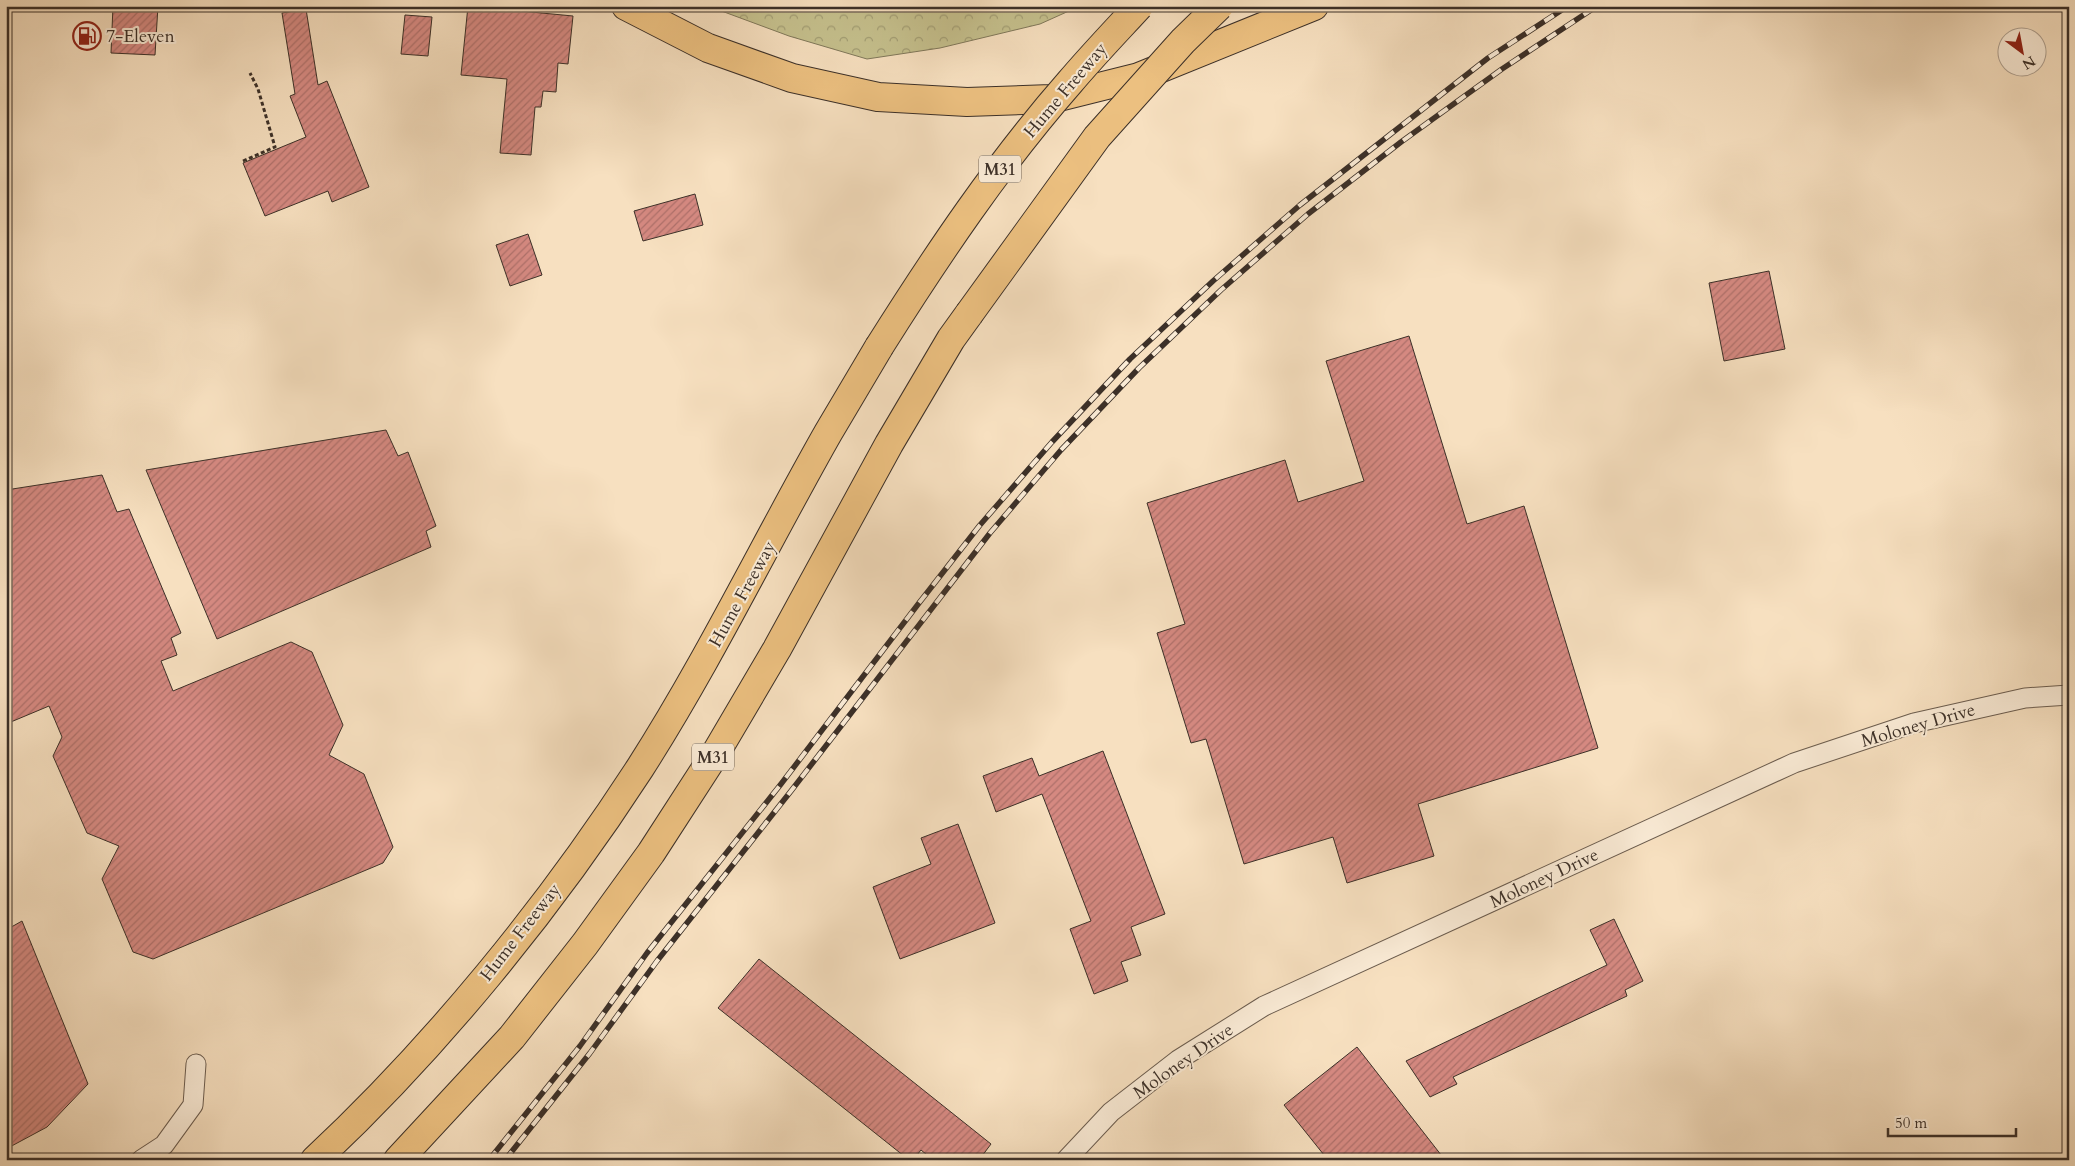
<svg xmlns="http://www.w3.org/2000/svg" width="2075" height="1166" font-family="Cardo,serif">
<defs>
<pattern id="forest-crowns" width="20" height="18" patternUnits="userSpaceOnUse" patternTransform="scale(1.25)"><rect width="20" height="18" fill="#c5c08d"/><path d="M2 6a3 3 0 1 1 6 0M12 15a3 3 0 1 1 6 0" fill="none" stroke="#a19c73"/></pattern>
<pattern id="building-hatch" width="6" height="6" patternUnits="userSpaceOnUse" patternTransform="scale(1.25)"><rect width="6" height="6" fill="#d58981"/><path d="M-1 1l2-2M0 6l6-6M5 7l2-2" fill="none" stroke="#ae706a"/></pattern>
</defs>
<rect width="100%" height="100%" fill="#f7e0c0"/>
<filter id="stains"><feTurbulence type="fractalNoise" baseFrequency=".004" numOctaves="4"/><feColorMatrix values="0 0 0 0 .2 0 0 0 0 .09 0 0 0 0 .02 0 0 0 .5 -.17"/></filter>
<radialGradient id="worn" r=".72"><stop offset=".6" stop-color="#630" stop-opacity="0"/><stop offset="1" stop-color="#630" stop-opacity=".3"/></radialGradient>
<!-- forest -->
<path fill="url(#forest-crowns)" stroke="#80785a" d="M708,6H1080L1040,24L940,48L867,59L789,36Z"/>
<!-- building -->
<path fill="url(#building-hatch)" stroke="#3c3028" d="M113,6H158L155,55L111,53Z
M468,6L573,16L568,64L558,63L556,92L543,91L541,107H535L531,155L500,153L507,79L461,75Z
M306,9L318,85L327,81L369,187L332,202L328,191L265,216L243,163L306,137L290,96L295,94L282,13Z
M405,15L432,17L428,56L401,54Z
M695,194L703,225L643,241L634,211Z
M528,234L542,275L510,286L496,245Z
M1769,271L1785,349L1724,361L1709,283Z
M1409,336L1467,524L1524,506L1598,748L1418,804L1434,856L1347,883L1333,837L1244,864L1206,739L1191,743L1157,633L1185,624L1147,503L1285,460L1298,502L1364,481L1326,361Z
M386,430L398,456L408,452L436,526L426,531L431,547L217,639L146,470Z
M102,475L117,512L129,509L181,633L171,638L177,655L161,661L173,691L291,642L312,652L343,725L329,755L364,774L393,847L383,863L153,959L133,952L102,879L119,846L87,833L53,756L62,737L49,706L6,724V490Z
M1103,751L1165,914L1131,927L1141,955L1121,962L1128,981L1094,994L1070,929L1091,921L1042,794L996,812L983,776L1032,758L1039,776Z
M958,824L995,923L900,959L873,887L931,864L921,838Z
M1614,919L1643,981L1625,990L1627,996L1453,1077L1457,1084L1430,1097L1406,1061L1607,965L1590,930Z
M22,921L88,1084L47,1127L6,1149V930Z
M759,959L991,1144L979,1160H933L921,1150L913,1160H909L718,1008Z
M1357,1047L1445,1160H1328L1284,1105Z"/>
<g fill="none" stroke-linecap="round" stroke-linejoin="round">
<defs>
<path id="street" d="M141,1160L164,1145L193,1105L196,1064
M1066,1160L1111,1112L1178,1060L1264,1006L1794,763L1914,723L2025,698L2069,695"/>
<path id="highway" d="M626,6L708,48L792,78L878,97L967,102L1051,99L1139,77L1314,6
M315,1160C436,1047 550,907 640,768C709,660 765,544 828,433C845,404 862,376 879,347
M398,1160L512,1037L585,944L651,853L717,751L777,649L889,444L951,339L969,314"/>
</defs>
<!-- street casing -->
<use href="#street" stroke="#6b5c4e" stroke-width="21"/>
<!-- highway casing -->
<use href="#highway" stroke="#3c3028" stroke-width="30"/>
<!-- path -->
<path stroke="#3c3028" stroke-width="3" stroke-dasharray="4 2.5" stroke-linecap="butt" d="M243,161L275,147L258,89L250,73"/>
<!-- street -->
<use href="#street" stroke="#faebd6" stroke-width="19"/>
<!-- highway -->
<use href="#highway" stroke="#ecc080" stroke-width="28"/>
<defs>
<path id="rail" d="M489,1160L580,1046L647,953L781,784L919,603L980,525L1052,442L1130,359L1213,281L1300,205L1488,58L1568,6
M505,1160L590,1053L657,961L791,791L990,533L1061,450L1139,368L1221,290L1308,214L1401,142L1502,69L1597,6"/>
</defs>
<!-- rail casing -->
<use href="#rail" stroke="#3c3028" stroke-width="5.5"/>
<!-- rail -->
<use href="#rail" stroke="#faebd6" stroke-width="4" stroke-dasharray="11" stroke-linecap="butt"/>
<defs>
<path id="highway-bridge" d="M969,314L1097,137L1183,41L1219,6
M879,347C937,255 998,164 1070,82C1092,56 1116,31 1139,6"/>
</defs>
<!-- highway-bridge casing -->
<use href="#highway-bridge" stroke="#3c3028" stroke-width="30" stroke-linecap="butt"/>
<!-- highway-bridge -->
<use href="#highway-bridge" stroke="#ecc080" stroke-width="28"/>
</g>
<!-- icons -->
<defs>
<symbol id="fuel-ring" viewBox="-11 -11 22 22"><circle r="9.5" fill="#faebd6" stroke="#8f2418" stroke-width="1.5"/><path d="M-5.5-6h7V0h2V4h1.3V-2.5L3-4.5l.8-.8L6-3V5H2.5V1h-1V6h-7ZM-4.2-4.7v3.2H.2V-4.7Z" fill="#8f2418"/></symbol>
</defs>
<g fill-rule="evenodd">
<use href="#fuel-ring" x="71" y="20" width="32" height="32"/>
</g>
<g text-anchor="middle" stroke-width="4" stroke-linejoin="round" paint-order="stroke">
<!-- shield labels -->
<g fill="#faebd6" stroke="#75685c" stroke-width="1">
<rect x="979" y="155.5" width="42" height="27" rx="4"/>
<rect x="692" y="743.5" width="42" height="27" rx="4"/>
</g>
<g font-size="16" font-weight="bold" fill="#3c3028">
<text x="1000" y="175">M31</text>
<text x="713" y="763">M31</text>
</g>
<!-- poi labels -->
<g font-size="18" fill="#3c3028" stroke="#faebd6" text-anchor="start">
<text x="106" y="42">7-Eleven</text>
</g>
<!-- street labels -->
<g font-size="18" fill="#3c3028" stroke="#faebd6">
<text transform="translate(1065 90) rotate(-50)" y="6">Hume Freeway</text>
<text transform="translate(742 594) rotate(-61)" y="6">Hume Freeway</text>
<text transform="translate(1918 725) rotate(-16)" y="6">Moloney Drive</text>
<text transform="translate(1544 878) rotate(-25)" y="6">Moloney Drive</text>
<text transform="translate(520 932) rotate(-52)" y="6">Hume Freeway</text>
<text transform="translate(1183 1061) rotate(-35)" y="6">Moloney Drive</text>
</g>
</g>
<!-- margin -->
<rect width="2075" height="1166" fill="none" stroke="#f7e0c0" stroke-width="25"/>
<rect x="8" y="8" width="2060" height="1151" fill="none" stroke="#3c3028" stroke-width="2.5"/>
<rect x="12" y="12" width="2050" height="1141" fill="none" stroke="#3c3028"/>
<!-- north arrow -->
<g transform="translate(2022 52) rotate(148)"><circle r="24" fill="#faebd6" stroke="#aea090"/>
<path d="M0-4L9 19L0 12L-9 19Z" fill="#8f2418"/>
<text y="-8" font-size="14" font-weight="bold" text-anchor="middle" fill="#3c3028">N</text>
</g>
<!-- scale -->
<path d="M1888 1128v8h128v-8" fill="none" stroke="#3c3028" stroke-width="2.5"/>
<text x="1895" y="1128" font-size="15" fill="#3c3028" stroke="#faebd6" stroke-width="4" paint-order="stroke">50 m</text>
<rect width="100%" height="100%" filter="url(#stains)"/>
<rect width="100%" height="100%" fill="url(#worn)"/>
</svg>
